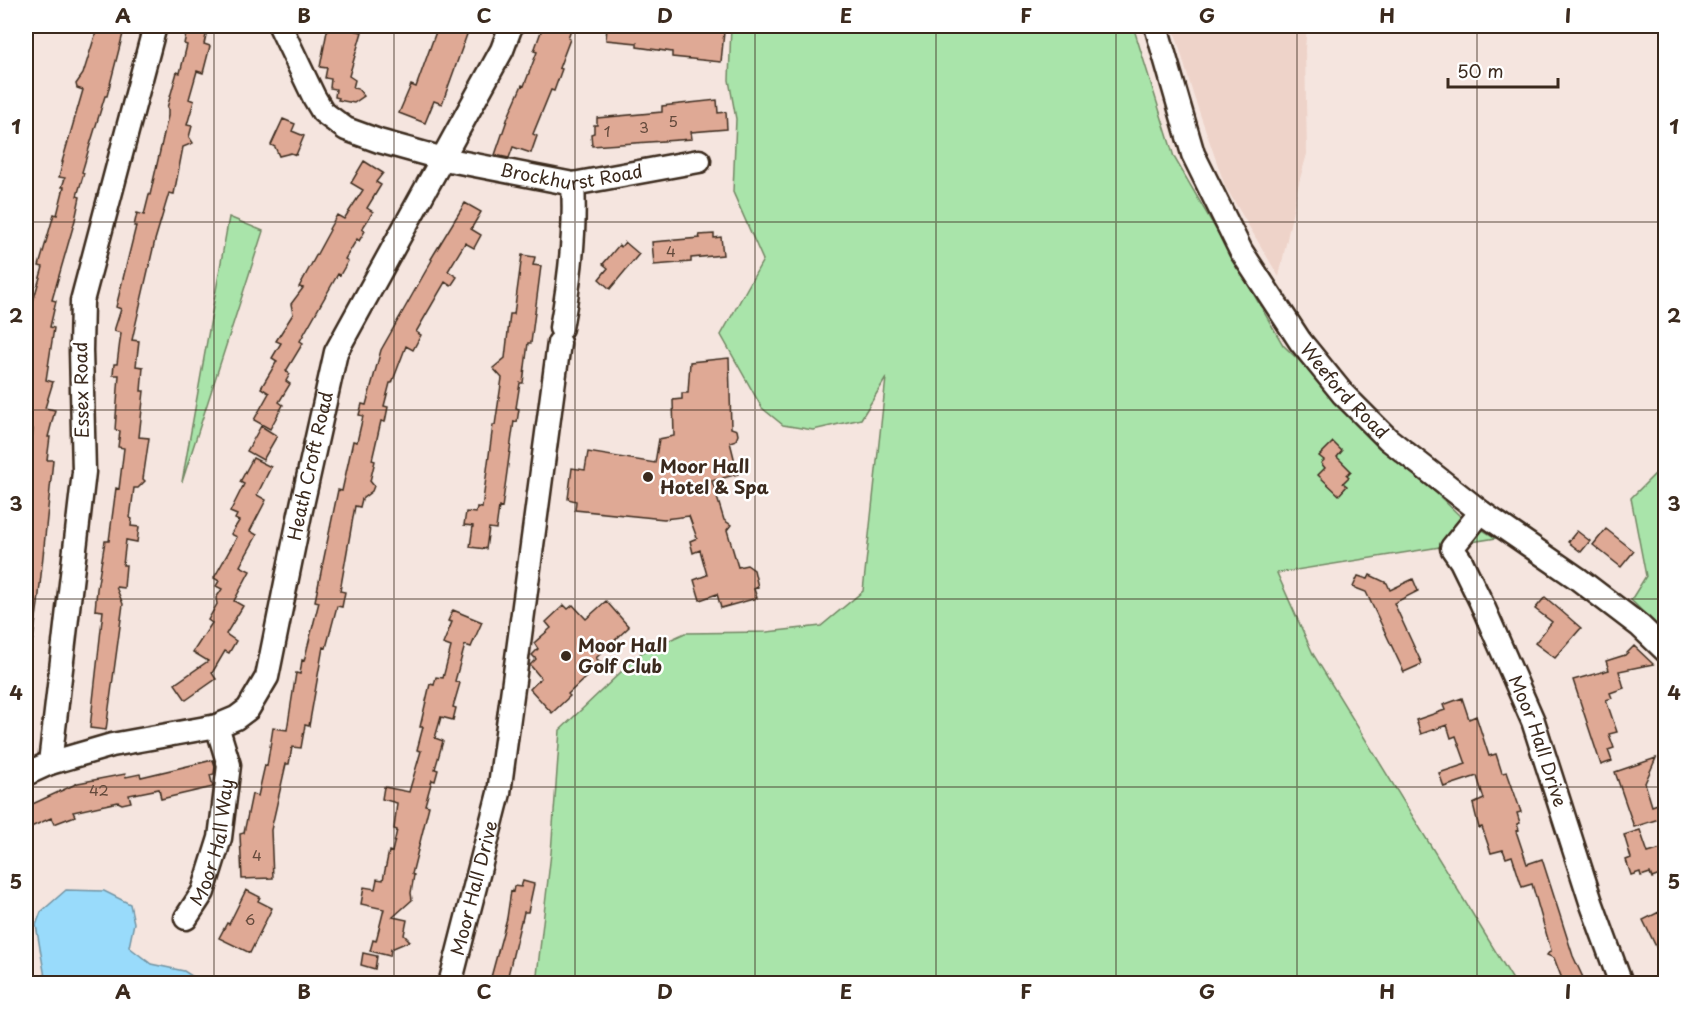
<svg xmlns="http://www.w3.org/2000/svg" width="1691" height="1009" font-family="'Playpen Sans',sans-serif">
<rect width="100%" height="100%" fill="#f5e5df"/>
<filter id="ink" filterUnits="userSpaceOnUse"><feTurbulence type="fractalNoise" baseFrequency=".0167" numOctaves="2"/><feDisplacementMap in="SourceGraphic" scale="12" xChannelSelector="R" yChannelSelector="G"/><feConvolveMatrix kernelMatrix="1 2 1 2 8 2 1 2 1" color-interpolation-filters="sRGB"/></filter>
<g filter="url(#ink)">
<!-- built -->
<path fill="#eed3c9" d="M1173,26H1307L1305,49L1307,154L1299,182L1279,277L1225,186L1193,94Z"/>
<!-- green -->
<path fill="#a9e4aa" stroke="#728764" stroke-width="1.5" d="M731,26H1133L1174,157L1283,345L1461,517L1496,538L1277,573L1313,654L1515,983L536,984L551,853L560,730L641,653L685,633L767,632L821,626L863,591L886,378L861,419L813,430L783,425L762,408L721,335L763,260L733,192L736,119L729,80Z
M229,217L263,231L182,482Z
M1665,468V634L1631,600L1646,576L1631,498L1658,471Z"/>
<!-- water -->
<path fill="#99dbfb" stroke="#7394a3" stroke-width="1.5" d="M66,890L104,891L130,904L134,923L129,947L151,964L184,971L203,983H46L36,925L41,912Z"/>
<!-- building -->
<path fill="#dfa995" stroke="#3b2a1e" stroke-width="1.5" d="M98,26H125L107,96H105L90,145L82,172L84,173L77,196L80,197L75,220L52,300L56,301L50,327L54,328L46,380L53,382L45,408L55,410L48,437H50L47,460H53L38,604L33,639L26,638V581L28,550H26V532L31,480H28L33,429L26,427L30,400L26,399V389L31,372L26,371V358H27L32,334L26,332L28,320L26,313L28,305H32L43,267L39,266L54,214L57,215L64,187H62L65,178L59,177L63,162H62L83,90L77,88L76,84L83,74Z
M193,26H208L204,44L210,46L203,73L197,71L189,99L194,101L187,125L192,126L189,137L193,143L183,147L174,194L169,193L155,240L132,340L139,341L136,366L143,367L141,391H144L139,437L149,438L143,479L145,481L138,488H134L130,518L132,519L131,526L139,527L137,542L126,540L123,565H126L124,588L116,587L123,604L106,730L90,728L103,611L95,610L97,589L105,541H109L116,488L119,489L124,448L118,447L120,431L115,430L119,375H113L114,364H117L121,333L114,331L121,309L116,307L136,226H134L137,213L144,215L149,195H150L168,116V108H167L177,72L180,73L187,45L184,44L187,29L192,30Z
M328,26H353L352,30L362,32L349,76L355,80L353,88L358,89L364,96L354,103L338,100L339,98L335,97L336,89L330,88L331,79L325,78L327,68L320,67Z
M438,26H470L442,104L434,101L425,123L399,113L411,85L416,87Z
M543,26H572L568,38L570,39L559,68L562,69L554,91L551,90L533,134L537,136L531,153L513,147L509,158L495,155L508,117L522,85L524,86L537,52L534,51Z
M607,26H694L693,30L724,32L721,62L672,57V52L637,47V43L606,40Z
M717,100L718,113L726,112L727,129L691,132L692,139L592,146L591,134L594,133V125H597V118L662,112V106Z
M283,119L295,124L292,131L304,136L296,155L291,153L279,156L275,147L271,145Z
M364,161L383,173L376,182L381,185L367,208L373,212L362,229L365,231L359,241L357,239L345,259L348,261L340,275L338,274L300,341L303,343L286,371L290,374L286,381L290,384L279,402L283,405L270,429L254,420L269,393L261,388L277,361L272,358L281,343L276,341L293,314L291,304L303,288L299,287L330,230L329,229L337,215L344,219L363,190L351,183Z
M465,203L481,212L471,229L481,235L474,248L465,243L448,271L457,277L451,286L445,282L416,332L421,335L413,350L406,346L392,383H390L384,406L388,407L385,422L381,421L372,460L375,461L370,481L374,486L372,491L362,499L360,507L355,506L340,591L345,592L342,607L337,606L326,648L323,647L309,726L305,725L301,748L292,747L289,764H286L271,830L273,878L242,879L240,834L244,833L252,794L258,796L265,765L267,766L273,728L287,730L296,673L300,674L302,660L304,661L319,602L315,601L338,490L342,491L353,441L357,442L363,416L359,415L362,404L366,405L381,350L432,260L431,259Z
M714,234V238L721,237L723,255L691,258V262L654,265L652,242L700,238L699,235Z
M625,242L639,254L610,289L599,279L608,268L603,264L619,245L621,247Z
M522,255L535,257L533,265L541,266L531,343H528L523,383H520L516,408L519,409L517,422L514,421L502,508L499,507L496,529L489,528L486,549L470,547L473,526L464,525L466,512L476,513L477,507L482,508L493,425H495L502,378L493,368L505,358L510,314H514Z
M729,358L731,428L737,430L738,435L736,440L730,442L738,474L712,481L724,520L731,525L727,530L738,567L747,565L754,570L758,587L754,589L757,598L721,608L717,594L700,600L694,580L707,575L700,550L693,553L690,541L697,538L689,516L664,519L575,510L576,501L568,499L572,468L585,470L588,452L655,463L659,439L674,436L673,400L682,399V393H688L690,362Z
M261,426L277,436L263,460L247,451Z
M1333,442L1342,451L1337,457L1351,471L1347,475L1349,477L1343,483L1347,486L1339,495L1318,475L1325,468L1321,463L1324,460L1319,456Z
M253,458L271,467L257,495L266,500L250,531L257,535L240,566L250,571L234,601L243,606L226,634L236,641L229,653L225,651L212,673L216,679L186,700L175,684L208,661L193,652L212,623L208,620L217,604L216,598L222,589L216,586L219,581L214,578L237,537L231,534L239,521L235,519L237,515L230,512L244,484L240,482Z
M1606,529L1634,551L1621,567L1593,545Z
M1577,531L1590,541L1581,552L1568,542Z
M1370,575L1387,583L1390,590L1413,579L1418,591L1394,603L1422,664L1404,672L1366,592L1353,587L1358,576L1368,579Z
M1545,597L1581,628L1555,658L1535,643L1552,622L1535,609Z
M606,601L629,627L596,658L601,663L568,694L570,696L552,713L530,689L541,678L530,665L536,659L532,655L538,649L534,643L551,628L546,622L564,605L568,609L573,605L586,619Z
M453,610L482,622L471,647L465,645L455,681L460,683L453,707L456,708L453,720L441,717L435,738L443,741L435,769L438,770L435,781L432,780L425,805L429,806L412,874L414,875L411,893L412,900L393,917L407,920L404,935L410,941L391,949L390,956L370,951L373,940L376,941L384,909L361,904L364,887L375,889L377,879L383,880L389,851L392,852L397,830L394,829L397,803L382,799L384,787L409,792L421,751L417,750L423,727H420L430,684L434,685L436,677L443,678L451,647L443,644L452,622L448,621Z
M1634,646L1653,664L1619,671L1624,688L1610,693L1612,698L1606,700L1617,732L1609,734L1614,748L1608,750L1612,761L1601,765L1573,680L1609,670L1606,661L1625,655Z
M1462,698L1469,719L1476,716L1489,756L1496,754L1502,773L1507,772L1521,812L1517,813L1520,823L1517,824L1519,830L1516,831L1527,864L1542,859L1573,956L1586,984H1564L1554,958L1547,955L1551,950L1532,884L1522,887L1512,856L1506,858L1503,850L1491,853L1482,827L1479,828L1473,804L1484,799L1477,776L1444,787L1439,773L1466,764L1456,736L1451,738L1447,725L1421,734L1416,720L1445,710L1443,705Z
M1656,758L1645,783L1652,806L1663,802L1665,817L1634,827L1615,772Z
M213,760L215,766L214,774L210,775L213,787L161,799L159,789L129,795L131,802L122,804L118,802L73,812L75,816L54,824L51,818L31,827L26,813V807L78,783L125,774L126,777L140,774L141,777Z
M1640,830L1648,853L1661,849L1665,863V873L1652,878L1650,873L1641,876L1640,872L1631,875L1626,860L1631,858L1624,835Z
M523,881L534,884L528,912H524L522,921H521L506,984L490,981L507,918L511,891L513,892L514,886L521,887Z
M246,890L260,897L258,901L272,908L250,953L219,938L227,923L229,924Z
M1659,912L1665,925V965L1643,920Z
M363,953L377,956L375,969L361,965Z"/>
<g fill="none" stroke-linecap="round" stroke-linejoin="round">
<defs>
<g id="minor">
<path id="s1" d="M280,26L314,97L323,112L346,129L379,141L444,159L573,184L699,161"/>
<path id="s2" d="M1156,26L1193,154L1241,251L1300,341L1343,394L1388,439L1481,512L1577,578L1640,626L1666,651"/>
<path d="M561,328C570,280 576,233 573,184"/>
<path id="s3" d="M1481,512L1452,548L1461,561L1481,602L1533,721L1591,902L1621,984"/>
<path d="M50,763L84,472L81,350L82,301L155,26"/>
<path id="s4" d="M26,774L50,763L112,745L217,726L236,718L248,709L267,677L300,514L336,352L502,50L511,26"/>
<path id="s5" d="M186,918L203,892L220,838L229,765L217,726"/>
<path id="s6" d="M450,984L499,793L559,343"/>
</g>
</defs>
<!-- minor casing -->
<use href="#minor" stroke="#3b2a1e" stroke-width="27"/>
<!-- minor -->
<use href="#minor" stroke="#fff" stroke-width="22"/>
</g>
</g>
<!-- grid -->
<path fill="none" stroke="#3b2a1e" stroke-width="1.5" stroke-opacity="0.55" d="M214,26V984M394,26V984M575,26V984M755,26V984M936,26V984M1116,26V984M1297,26V984M1477,26V984M26,222H1666M26,410H1666M26,599H1666M26,787H1666"/>
<!-- markers -->
<g fill="#3b2a1e" stroke="#fff" stroke-width="2">
<circle cx="648" cy="477" r="6"/>
<circle cx="566" cy="656" r="6"/>
</g>
<g text-anchor="middle" stroke-width="5" stroke-linejoin="round" paint-order="stroke">
<!-- number labels -->
<g font-size="15" fill="#644a3c">
<text x="673" y="127">5</text>
<text x="644" y="133">3</text>
<text x="607" y="137">1</text>
<text x="671" y="257">4</text>
<text x="99" y="796">42</text>
<text x="257" y="861">4</text>
<text x="250" y="925">6</text>
</g>
<!-- street labels -->
<g font-size="18" fill="#3b2a1e" stroke="#fff">
<text dy="6" stroke="none"><textPath href="#s1" startOffset="357">Brockhurst Road</textPath></text>
<text transform="translate(82 390) rotate(-91)" y="6">Essex Road</text>
<text dy="6" stroke="none"><textPath href="#s2" startOffset="416">Weeford Road</textPath></text>
<text dy="6" stroke="none"><textPath href="#s4" startOffset="486">Heath Croft Road</textPath></text>
<text dy="6" stroke="none"><textPath href="#s3" startOffset="258">Moor Hall Drive</textPath></text>
<text dy="6" stroke="none"><textPath href="#s5" startOffset="82">Moor Hall Way</textPath></text>
<text dy="6" stroke="none"><textPath href="#s6" startOffset="99">Moor Hall Drive</textPath></text>
</g>
<!-- poi labels -->
<g font-size="18" font-weight="bold" fill="#3b2a1e" stroke="#fff" text-anchor="start">
<text x="660" y="473">Moor Hall<tspan x="660" dy="21">Hotel &amp; Spa</tspan></text>
<text x="578" y="652">Moor Hall<tspan x="578" dy="21">Golf Club</tspan></text>
</g>
</g>
<!-- margin -->
<rect width="1691" height="1009" fill="none" stroke="#fff" stroke-width="66"/>
<!-- scale -->
<path d="M1448 78v9h110v-9" fill="none" stroke="#3b2a1e" stroke-width="3"/>
<text x="1457" y="78" font-size="18" fill="#3b2a1e" stroke="#ffffff" stroke-width="4.5" paint-order="stroke">50 m</text>
<rect x="33" y="33" width="1625" height="943" fill="none" stroke="#3b2a1e" stroke-width="2"/>
<g font-size="20" text-anchor="middle" font-weight="bold" fill="#3b2a1e">
<text x="123" y="23">A</text>
<text x="304" y="23">B</text>
<text x="484" y="23">C</text>
<text x="665" y="23">D</text>
<text x="846" y="23">E</text>
<text x="1026" y="23">F</text>
<text x="1207" y="23">G</text>
<text x="1387" y="23">H</text>
<text x="1568" y="23">I</text>
<text x="16" y="134">1</text>
<text x="1674" y="134">1</text>
<text x="16" y="323">2</text>
<text x="1674" y="323">2</text>
<text x="16" y="511">3</text>
<text x="1674" y="511">3</text>
<text x="16" y="700">4</text>
<text x="1674" y="700">4</text>
<text x="16" y="889">5</text>
<text x="1674" y="889">5</text>
<text x="123" y="999">A</text>
<text x="304" y="999">B</text>
<text x="484" y="999">C</text>
<text x="665" y="999">D</text>
<text x="846" y="999">E</text>
<text x="1026" y="999">F</text>
<text x="1207" y="999">G</text>
<text x="1387" y="999">H</text>
<text x="1568" y="999">I</text>
</g>
</svg>
